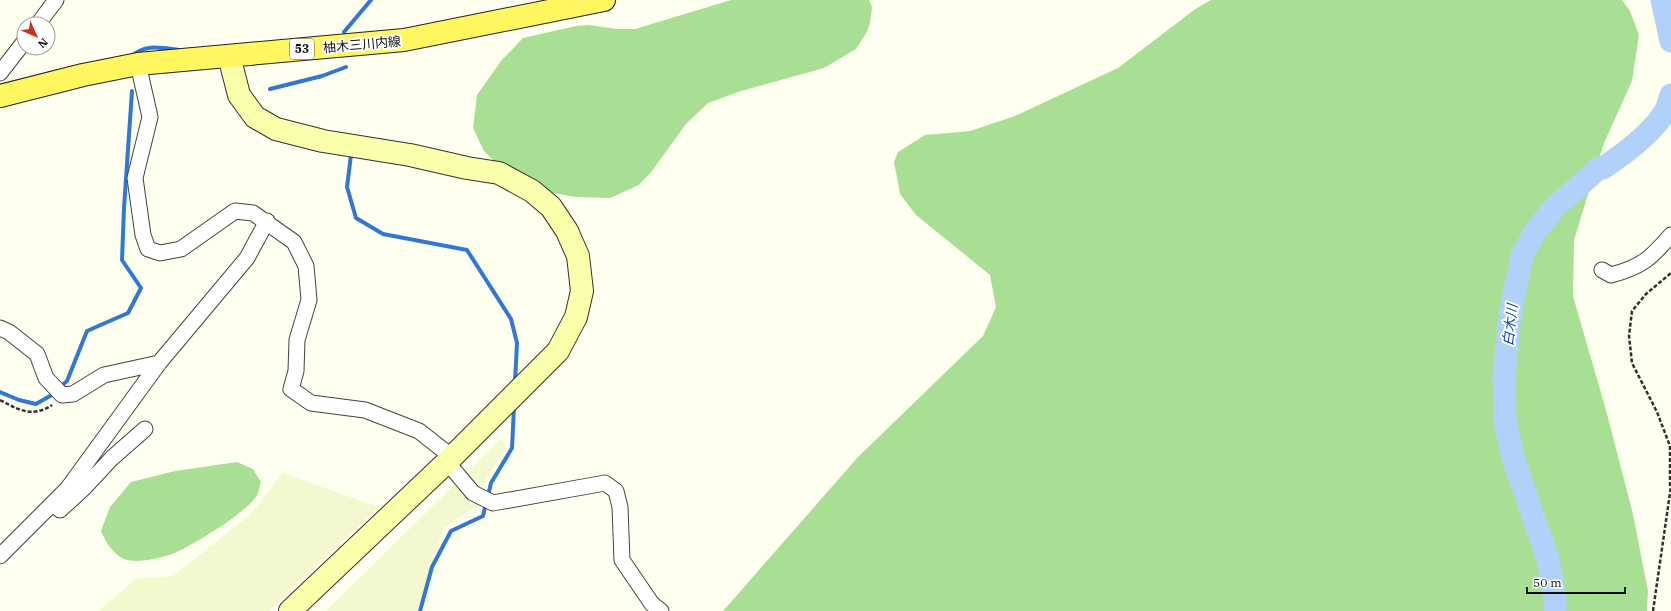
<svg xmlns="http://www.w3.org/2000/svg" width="1671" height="611" font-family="'IBM Plex Serif','Noto Sans JP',serif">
<rect width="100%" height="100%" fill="#fffff0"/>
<!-- farmland -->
<path fill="#f3f8ce" d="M502,438L506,447L484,483L478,506L444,527L417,611H326Z
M282,473L379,507L269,611H98L136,579L173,576L251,514Z"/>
<!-- forest -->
<path fill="#a8df94" d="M731,0H869L872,7L870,23L867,32L856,49L824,68L741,91L708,103L686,124L652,171L639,185L610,198L575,197L538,190L502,169L484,151L473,128L477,95L501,61L523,38L576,26L589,25L617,29H635Z
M1211,0H1622L1630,11L1639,35L1632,81L1604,143L1574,240L1573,296L1606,410L1633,514L1648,591L1647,611H723L858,457L983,336L996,307L990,275L916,215L900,194L894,162L898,152L925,135L970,131L1015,116L1118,68L1194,10Z
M237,462L253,469L261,482C259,487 259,493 256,497C245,513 191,547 172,554C160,558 137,564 124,559C113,554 105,541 101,531L110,507L131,482L175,471Z"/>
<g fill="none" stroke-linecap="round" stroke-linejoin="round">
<!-- stream -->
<path stroke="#3277d7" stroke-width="4" d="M344,32L371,0
M131,57C145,43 162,48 179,50
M270,89L322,76L346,67
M351,155L347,187L356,218L383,234L467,250L511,319L517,343L515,382
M0,392L19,400L36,404L50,396L67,381L87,331L128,313L141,288L122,260L124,208L132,91
M488,496L491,483L512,448L514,407
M420,611L432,567L451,531L483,516L486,503"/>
<!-- river -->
<path stroke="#b1d1fb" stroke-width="23" d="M1662,0L1671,41
M1555,611V599L1548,559L1513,458L1505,421L1504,377L1510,314L1522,255L1536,230L1555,207L1599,168H1603C1624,154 1653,133 1666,110C1668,106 1669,100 1671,95"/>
<defs>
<path id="street" d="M38,24L56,0
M138,64L150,117L135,178L143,235L148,249L160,253L181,249L235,211L253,213L294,242L306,266L309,300L297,340L296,371L291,389L311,403L365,410L419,431L452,457
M0,73L24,42
M1602,270L1611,275C1642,267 1651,258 1671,235
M0,328L9,332L37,354L46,378L62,395L73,394L104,375L159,363
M447,462L473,493L493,503L605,483L616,491L620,507L622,560L652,604L661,611
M60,510L84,488L112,458L145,429
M0,556L68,488L159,363L247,258L267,221"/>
<path id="secondary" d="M229,56L239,95L255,117L276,129L323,141L410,155L467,168L499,173L532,191L551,207L567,231L578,256L582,291L576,317L558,351L447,462L290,611"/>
<path id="primary" d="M0,96L83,75L138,64L404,40L604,0"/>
</defs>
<!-- street casing -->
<use href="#street" stroke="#424242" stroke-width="17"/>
<!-- secondary casing -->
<use href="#secondary" stroke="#313131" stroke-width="24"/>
<!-- primary casing -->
<use href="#primary" stroke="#202020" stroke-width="24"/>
<!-- path -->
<path stroke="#313131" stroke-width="2.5" stroke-dasharray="4 2" stroke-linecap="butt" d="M0,400C19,410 32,418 52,405
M1670,486V446L1657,412L1632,363L1629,336L1632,311L1646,294L1671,273
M1653,611L1671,486"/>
<!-- street -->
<use href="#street" stroke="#fff" stroke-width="15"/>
<!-- secondary -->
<use href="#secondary" stroke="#f9ffab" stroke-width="22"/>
<!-- primary -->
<use href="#primary" stroke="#fff660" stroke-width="22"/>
</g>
<g text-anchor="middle" stroke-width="4" stroke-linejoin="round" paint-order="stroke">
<!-- shield labels -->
<rect fill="#fff" stroke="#575757" stroke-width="1" x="290" y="39" width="24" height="20" rx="3"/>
<g font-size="12" font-weight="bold" fill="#0f0f0f">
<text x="302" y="53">53</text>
</g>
<!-- street labels -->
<g font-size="13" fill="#0f0f0f" stroke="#fff">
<text transform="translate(362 44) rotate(-5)" y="5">柚木三川内線</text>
</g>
<!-- water labels -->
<g font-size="14" font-style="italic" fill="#0e49ab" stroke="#fff">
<text transform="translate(1510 325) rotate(-83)" y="5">白木川</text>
</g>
</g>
<!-- north arrow -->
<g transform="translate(36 36) rotate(135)"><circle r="19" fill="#ffffff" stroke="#9f9f9f"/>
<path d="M0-3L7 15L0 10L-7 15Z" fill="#ca331b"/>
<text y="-6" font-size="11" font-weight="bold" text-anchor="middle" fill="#0f0f0f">N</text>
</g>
<!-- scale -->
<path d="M1527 587v6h98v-6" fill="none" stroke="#0f0f0f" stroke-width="2"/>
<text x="1533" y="587" font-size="12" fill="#0f0f0f" stroke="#ffffff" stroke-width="3" paint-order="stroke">50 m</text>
</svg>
